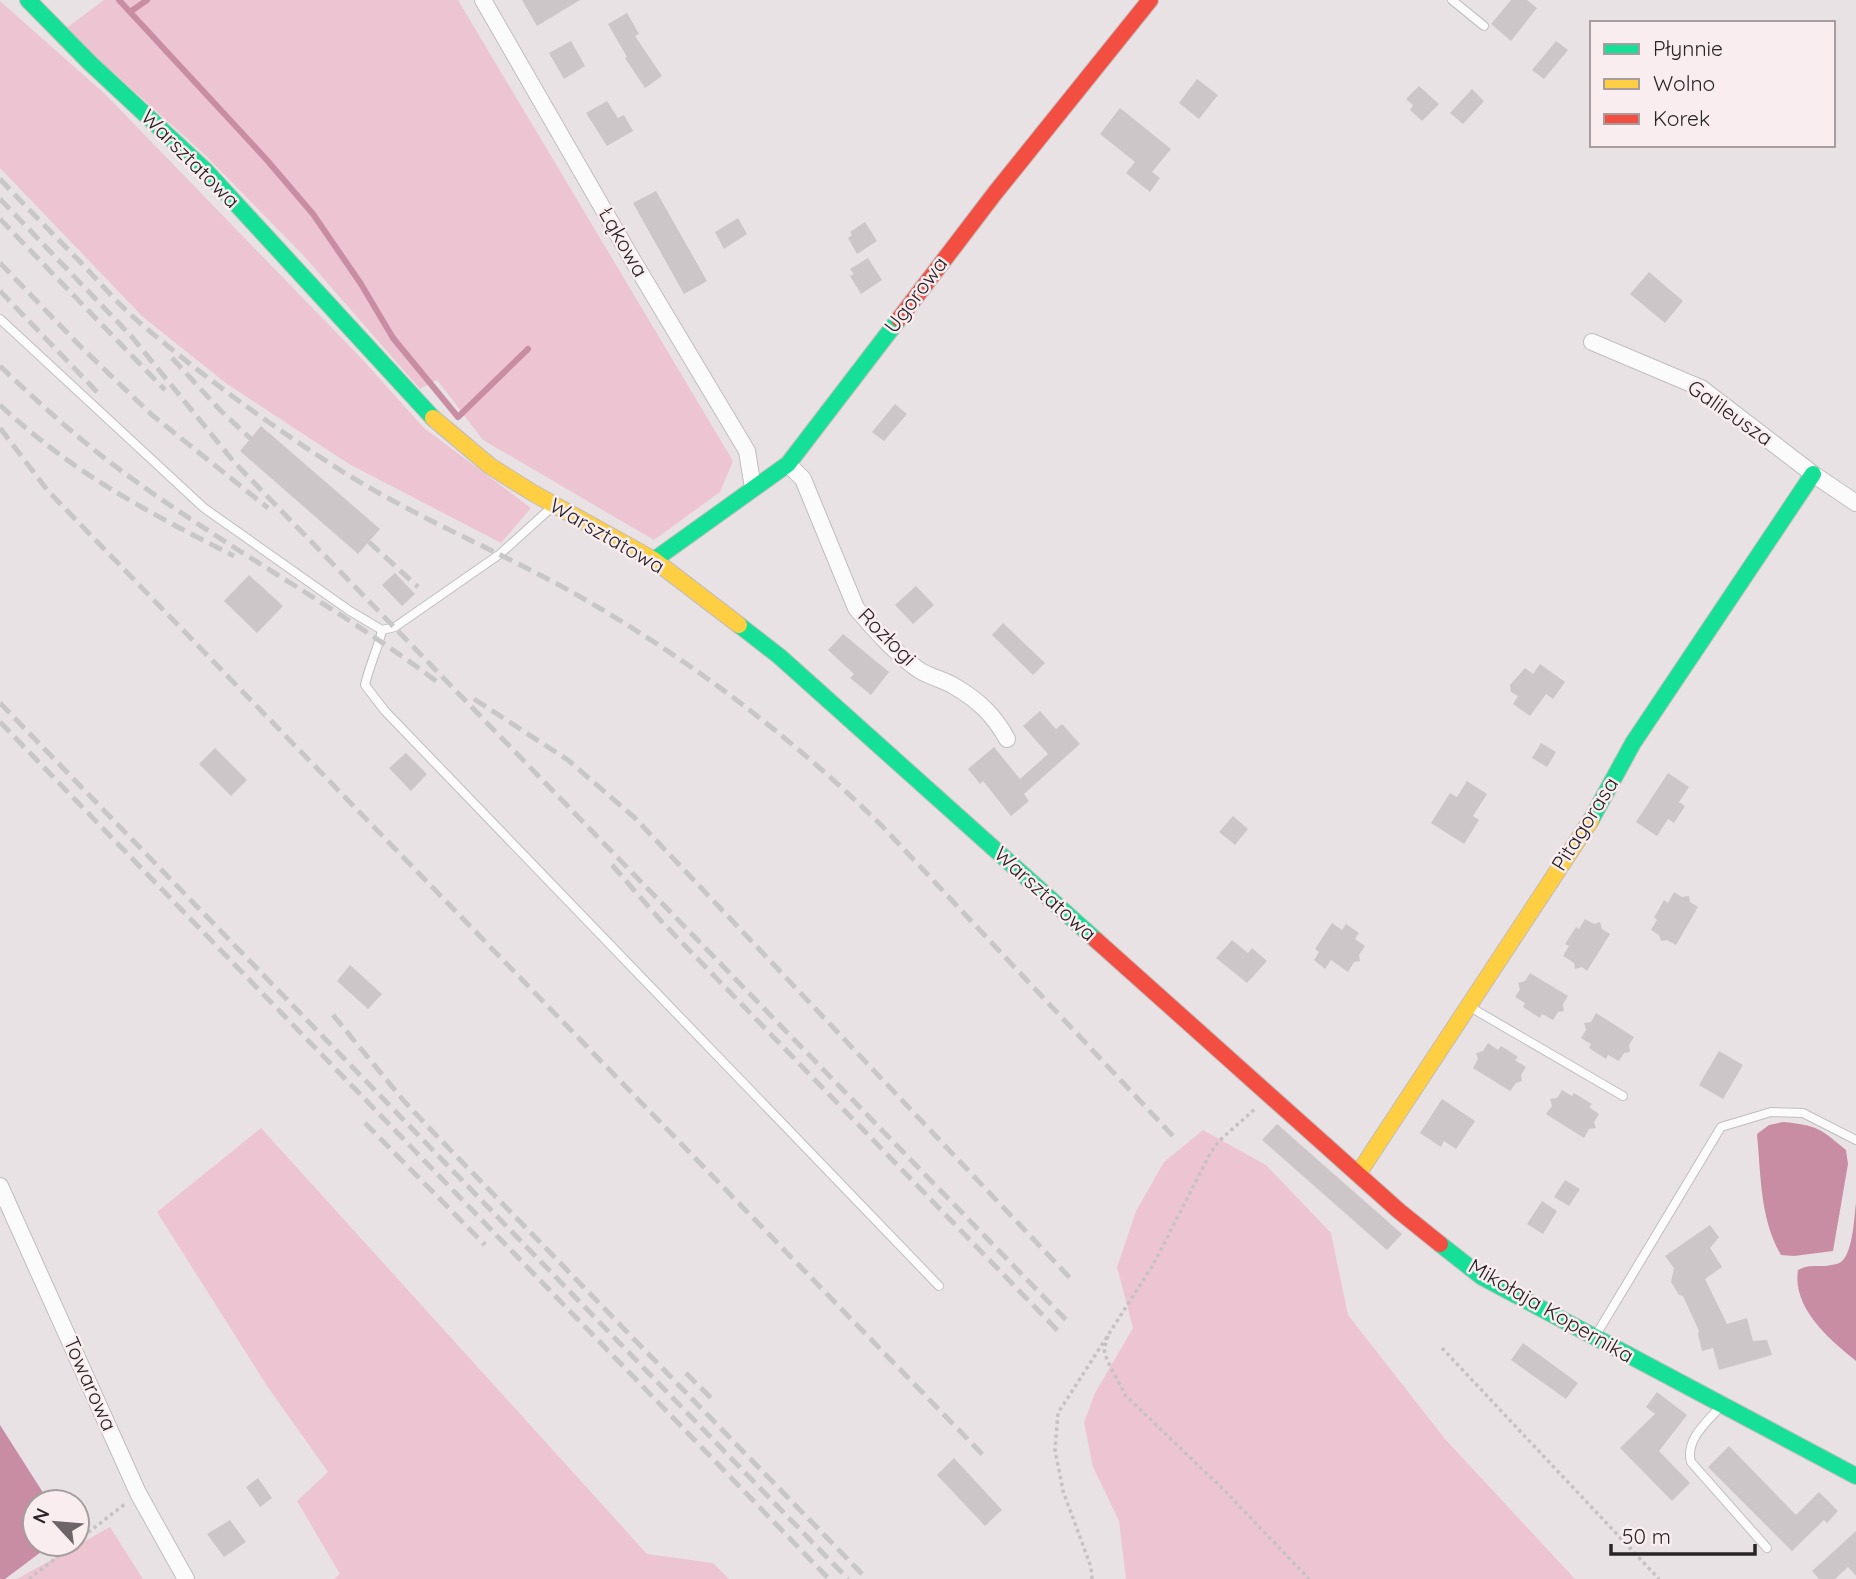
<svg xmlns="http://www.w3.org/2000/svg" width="1856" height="1579" font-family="Quicksand,sans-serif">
<rect width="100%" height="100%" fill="#e9e2e4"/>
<!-- green -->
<path fill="#edc5d2" d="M104,0H458L733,461L720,492L654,540L483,440L437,380L420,389L303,255L203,153L65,29Z
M0,1L105,94L361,358L424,428L531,508L501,543L349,464L227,384L143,317L0,168Z
M261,1128L647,1554L713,1563L729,1579H334L340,1574L297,1501L328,1472L267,1386L157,1212Z
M1203,1130L1266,1165L1331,1233L1348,1315L1445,1439L1575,1579H1126L1119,1521L1093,1467L1084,1423L1095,1393L1133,1328L1117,1267L1136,1211L1164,1162Z
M110,1527L143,1579H17Z"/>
<!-- water -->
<path fill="#c88da3" d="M1783,1122C1817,1125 1821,1129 1846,1150L1848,1164L1833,1251L1794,1256L1781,1255C1760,1219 1761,1176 1757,1134L1769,1125Z
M1856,1203V1361C1829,1339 1792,1308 1798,1270C1806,1265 1815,1266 1825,1266C1829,1265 1837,1265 1841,1262C1853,1253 1854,1218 1856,1203Z
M0,1425L49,1502H35V1544H49V1546L5,1579H0Z"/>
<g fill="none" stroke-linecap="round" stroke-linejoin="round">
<!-- stream -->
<path stroke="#c88da3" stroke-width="6" d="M119,0L130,12L147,0
M130,12L266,159L313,214L361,284L393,338L458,417L528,349"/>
</g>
<!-- building -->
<path fill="#ccc6c8" d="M522,0H580L537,26Z
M1511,0H1527L1537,8L1511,41L1491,24Z
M627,13L639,34L635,36L662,76L645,88L625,58L627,57L608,24Z
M571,41L585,66L564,79L549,53Z
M1556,41L1568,50L1544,79L1532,70Z
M1197,79L1218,95L1199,119L1179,103Z
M1419,86L1439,104L1422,121L1410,110L1413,105L1406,99Z
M1472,89L1484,101L1463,124L1450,113Z
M607,101L618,118L624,115L633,131L607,146L586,113Z
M1120,108L1171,149L1152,172L1160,178L1150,192L1126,173L1135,162L1100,134Z
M656,191L707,281L684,294L633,203Z
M738,218L747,234L724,249L715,232Z
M865,222L877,241L857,254L848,238L852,235L850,232Z
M868,258L882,280L861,294L850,276L854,274L850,269Z
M1649,272L1683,301L1665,323L1630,294Z
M895,404L907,414L884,441L872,432Z
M261,426L380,529L358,554L240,451Z
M395,573L415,594L402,606L382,585Z
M249,575L283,606L257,633L224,601Z
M916,586L934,605L913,624L895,605Z
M1003,623L1045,663L1033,675L992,635Z
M843,634L889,672L871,695L850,678L854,674L828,650Z
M1540,664L1565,682L1553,699L1546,694L1530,716L1513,704L1518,696L1511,692L1510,685L1525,668L1533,674Z
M1040,711L1056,729L1062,724L1080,744L1024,794L1029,801L1011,816L983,781L980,784L968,769L994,747L1020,779L1048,754L1023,726Z
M1541,743L1556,752L1547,767L1532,758Z
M215,748L247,780L231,796L199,764Z
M406,753L427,774L411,791L389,768Z
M1668,773L1689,787L1679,802L1685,806L1674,823L1668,819L1657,836L1636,822Z
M1467,781L1487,794L1473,816L1479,820L1464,844L1431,823L1450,793L1457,797Z
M1233,816L1248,829L1235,845L1219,832Z
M1674,892L1682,897L1689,896L1690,902L1698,907L1676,945L1667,940L1661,941L1659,935L1651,930L1657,920L1654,917L1659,909L1664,900L1668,903Z
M1585,919L1594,924L1600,922L1602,929L1610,934L1587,971L1582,967L1575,969L1574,963L1563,956L1569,946L1565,944L1576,927L1579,929Z
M1332,923L1342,930L1346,924L1359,933L1355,939L1365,946L1359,955L1360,961L1354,962L1348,972L1331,960L1325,969L1314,960L1319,952L1315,949Z
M1232,940L1248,953L1252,948L1267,961L1247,983L1216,958Z
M350,965L382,994L368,1009L337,981Z
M1530,973L1568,996L1563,1004L1564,1011L1558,1012L1553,1020L1542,1014L1540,1018L1523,1007L1525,1003L1515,997L1520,989L1518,983L1525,981Z
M1596,1013L1634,1037L1629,1045L1630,1052L1624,1053L1619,1061L1608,1055L1606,1059L1589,1048L1591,1044L1581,1038L1586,1030L1584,1023L1591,1022Z
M1488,1043L1498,1050L1501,1046L1509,1051L1518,1057L1515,1060L1526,1067L1521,1075L1522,1081L1516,1083L1510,1091L1473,1068L1478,1059L1476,1053L1483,1051Z
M1719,1051L1743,1065L1723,1099L1699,1085Z
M1562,1090L1572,1096L1574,1093L1592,1104L1589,1107L1599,1114L1594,1122L1596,1128L1589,1129L1584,1138L1546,1114L1552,1106L1550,1099L1557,1098Z
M1442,1099L1475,1121L1456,1149L1444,1141L1441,1147L1420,1133Z
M1277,1124L1402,1234L1387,1250L1262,1140Z
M1565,1180L1580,1189L1569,1206L1554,1197Z
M1542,1201L1557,1211L1543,1234L1527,1224Z
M1710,1225L1719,1237L1710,1248L1722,1267L1705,1279L1727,1324L1747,1318L1753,1341L1767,1340L1772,1355L1719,1370L1713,1348L1702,1351L1698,1334L1699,1331L1683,1296L1679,1295L1671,1282L1674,1268L1665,1256Z
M1523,1343L1578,1383L1566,1399L1511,1360Z
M1657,1392L1687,1415L1659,1451L1690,1483L1672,1501L1620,1448L1655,1414L1646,1407Z
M1729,1446L1796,1515L1819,1492L1838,1511L1827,1523L1824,1520L1792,1551L1708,1467Z
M954,1458L1002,1510L985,1526L937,1475Z
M258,1478L272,1498L260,1507L246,1487Z
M230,1520L246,1542L224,1557L207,1534Z
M1856,1531V1576L1848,1567L1835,1579H1819L1812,1571Z"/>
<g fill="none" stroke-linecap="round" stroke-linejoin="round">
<defs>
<path id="lane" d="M1452,0L1484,26
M0,319L204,508L350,611L382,630L395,627L500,554L552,507
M382,630C378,649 369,666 365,685L385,711L939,1286
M1470,1007L1623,1096
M1596,1335L1721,1127L1771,1112L1803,1113L1856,1140
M1720,1407C1706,1423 1685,1440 1691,1462L1767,1548"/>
<path id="street" d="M483,0L629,254L747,451L753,488
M1592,342L1701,388L1813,474L1856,503
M788,464L803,479L856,608C874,629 896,654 919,670C930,677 942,679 954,686C978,700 994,715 1007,739
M0,1186L138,1493L186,1579"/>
<path id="fast" d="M28,0L90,63L205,170L433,418
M654,560L788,464L899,319
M739,625L779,656L1096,940
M1591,820L1633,743L1813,474
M1440,1244L1482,1277L1856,1476"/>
<path id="slow" d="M433,418L490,466L533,493L654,560L739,625
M1358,1174L1591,820"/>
<path id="jam" d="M899,319L995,193L1150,0
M1096,940L1399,1211L1440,1244"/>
</defs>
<!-- lane casing -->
<use href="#lane" stroke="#c1bdbe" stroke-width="10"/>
<!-- street casing -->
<use href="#street" stroke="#c1bdbe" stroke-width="18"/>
<!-- fast casing -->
<use href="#fast" stroke="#c1bdbe" stroke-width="18"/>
<!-- slow casing -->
<use href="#slow" stroke="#c1bdbe" stroke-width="18"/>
<!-- jam casing -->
<use href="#jam" stroke="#c1bdbe" stroke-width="18"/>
<!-- path -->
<path stroke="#c6c2c3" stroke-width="3.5" stroke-dasharray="3.5 3.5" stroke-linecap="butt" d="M1108,1336L1104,1349L1107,1360L1126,1396L1225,1491L1309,1579
M1442,1348L1659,1579
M77,1541L125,1504
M29,1579L74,1544
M1092,1579L1091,1567L1063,1491L1055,1450L1058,1413L1153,1265L1211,1152L1219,1141L1255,1109"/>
<!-- lane -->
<use href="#lane" stroke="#fcfbfb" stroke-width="8"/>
<!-- street -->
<use href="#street" stroke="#fcfbfb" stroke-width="16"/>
<!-- fast -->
<use href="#fast" stroke="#16e098" stroke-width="16"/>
<!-- slow -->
<use href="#slow" stroke="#ffcf43" stroke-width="16"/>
<!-- jam -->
<use href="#jam" stroke="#f24e42" stroke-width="16"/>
<!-- rail -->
<path stroke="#c8c7c7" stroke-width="5" stroke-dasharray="14 7" stroke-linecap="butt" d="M0,179C28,209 57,238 85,267C100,283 115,300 131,315C196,372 267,423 340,470C413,516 494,549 570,591C684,655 790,735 883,827L1173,1136
M0,199L132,337L234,462L1070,1324
M0,219L165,390
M0,263L80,346L152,415L268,508
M0,291L101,396
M172,358L221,411L251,439
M0,366C42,406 87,447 134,480C232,551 339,608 436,681
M0,405C74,474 146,511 234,556
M0,428L48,491L985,1457
M369,542L418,587
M474,699L568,760L635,818L1071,1279
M0,703L848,1579
M0,722L829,1579
M612,865L663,923L1061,1334
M333,1015L404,1101L432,1131L867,1579
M365,1123L485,1245
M686,1373L711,1398"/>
</g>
<g text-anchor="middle" stroke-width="5" stroke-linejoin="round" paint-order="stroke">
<!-- street labels -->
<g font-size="21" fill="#292426" stroke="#f9edf0">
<text transform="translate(190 159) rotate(45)" y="7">Warsztatowa</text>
<text transform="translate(623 242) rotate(60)" y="7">Łąkowa</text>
<text transform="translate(916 295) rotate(-53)" y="7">Ugorowa</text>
<text transform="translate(1730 413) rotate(35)" y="7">Galileusza</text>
<text transform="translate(607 536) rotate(30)" y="7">Warsztatowa</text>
<text transform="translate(887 637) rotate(45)" y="7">Rozłogi</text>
<text transform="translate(1585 824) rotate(-58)" y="7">Pitagorasa</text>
<text transform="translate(1045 894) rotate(42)" y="7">Warsztatowa</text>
<text transform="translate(1551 1311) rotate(30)" y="7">Mikołaja Kopernika</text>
<text transform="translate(90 1384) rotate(66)" y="7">Towarowa</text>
</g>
</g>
<!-- legend -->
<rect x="1590" y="21" width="245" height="126" fill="#f9edf0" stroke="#a69d9f" stroke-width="2"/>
<rect x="1604" y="44" width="35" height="10" fill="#16e098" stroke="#a69d9f" stroke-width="2"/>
<text x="1653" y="56" font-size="21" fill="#292426">Płynnie</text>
<rect x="1604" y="79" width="35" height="10" fill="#ffcf43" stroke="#a69d9f" stroke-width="2"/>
<text x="1653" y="91" font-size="21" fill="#292426">Wolno</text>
<rect x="1604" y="114" width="35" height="10" fill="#f24e42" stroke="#a69d9f" stroke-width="2"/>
<text x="1653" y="126" font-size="21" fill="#292426">Korek</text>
<!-- north arrow -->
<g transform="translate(56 1523) rotate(296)"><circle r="33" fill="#f9edf0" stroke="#a69d9f" stroke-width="2"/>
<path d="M0-5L12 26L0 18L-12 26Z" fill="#6c6668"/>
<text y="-10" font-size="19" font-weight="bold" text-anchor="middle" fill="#292426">N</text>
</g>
<!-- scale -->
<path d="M1611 1544v10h144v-10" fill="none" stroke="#292426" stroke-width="3.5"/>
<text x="1622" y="1544" font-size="21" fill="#292426" stroke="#f9edf0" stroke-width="5" paint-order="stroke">50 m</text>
</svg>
